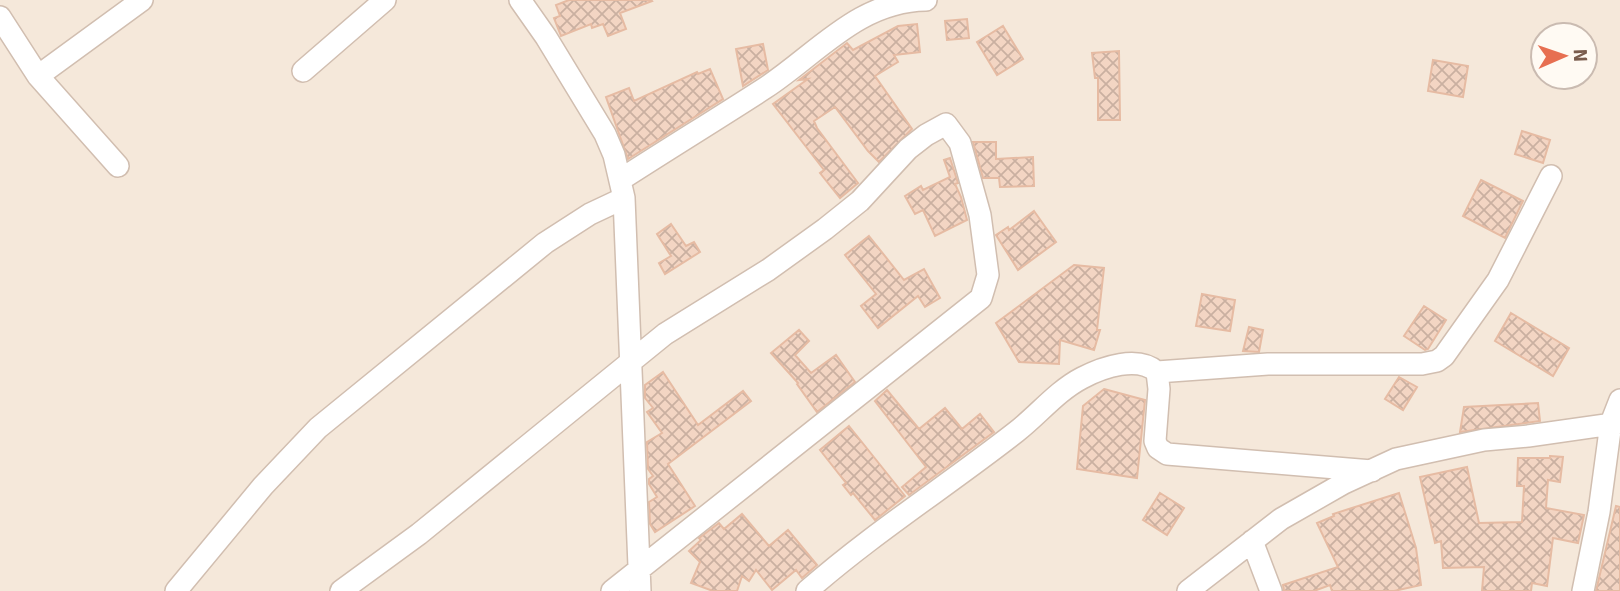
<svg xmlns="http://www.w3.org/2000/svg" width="1620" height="591" font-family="Signika,sans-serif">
<defs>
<pattern id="building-cross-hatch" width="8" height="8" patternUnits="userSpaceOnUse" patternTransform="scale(1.75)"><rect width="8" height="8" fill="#f3d5c3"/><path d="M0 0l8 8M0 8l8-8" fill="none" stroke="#cab0a1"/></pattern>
</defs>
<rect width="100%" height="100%" fill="#fdf6ec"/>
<!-- residential -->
<path fill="#f5e8da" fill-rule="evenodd" d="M0,0H1620V591H0ZM1543,35H1585V77H1543Z"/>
<!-- building -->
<path fill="url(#building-cross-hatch)" stroke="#e6bba3" stroke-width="2" d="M569,0H651L652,1L620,13L626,29L608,36L603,24L592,28L591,24L561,36L554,18L560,16L556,5Z
M967,19L969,38L947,40L945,21Z
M917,24L920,52L894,55L898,62L875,76L912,129L879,162L868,151L835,107L814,121L817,128L858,183L840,198L820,173L824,170L773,104L808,79L799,80L847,43L853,50L898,26Z
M1003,26L1023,59L997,75L977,42Z
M763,44L768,70L743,86L736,49Z
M1119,51L1120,120H1098V78H1095L1092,53Z
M1433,60L1468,66L1463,97L1428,91Z
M710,69L723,99L628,159L606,97L629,88L634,101L697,72L698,74Z
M1522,131L1550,140L1543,163L1515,154Z
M973,142H996V159L1033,157L1034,186L1000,187L999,178H983Z
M950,158L958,183L955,184L961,197L967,220L935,236L923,210L915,214L905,196L921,186L923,190L950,177L944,160Z
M1481,180L1523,201L1505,238L1463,216Z
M1034,211L1056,242L1018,270L996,235L1008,227L1009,230Z
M671,224L686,246L694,242L700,252L665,274L659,263L671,256L657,234Z
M869,236L904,280L924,269L940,298L925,307L918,296L878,328L861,306L876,294L845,255Z
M1074,265L1104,268L1097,330H1100L1094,350L1060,340L1059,364L1019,362L996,323Z
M1202,294L1235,300L1230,331L1196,326Z
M1424,306L1446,320L1428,349L1425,350L1404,336Z
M1511,313L1569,348L1553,376L1495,341Z
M1249,327L1263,330L1259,352L1243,351Z
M799,330L809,341L795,355L811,373L836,355L855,382L817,412L797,384L798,383L771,353Z
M663,372L698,425L743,391L751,401L668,464L695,506L655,532L650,524L649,502L657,497L649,484V479L653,476L648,469L647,442L662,433L647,412L653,408L645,398V385Z
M1399,377L1417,387L1403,410L1385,399Z
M1104,389L1145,400L1137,478L1077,469L1083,406Z
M887,390L919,429L945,408L962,429L980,414L994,432L909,495L902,487L926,467L875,401Z
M1538,403L1540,421L1460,432L1464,407Z
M849,426L905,496L875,520L853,493L851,495L843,485L846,483L820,450Z
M1550,456L1563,457L1560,482L1548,480L1546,508L1584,515L1578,543L1553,538L1547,586L1532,583L1531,591H1482L1484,567L1443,568L1441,541L1435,543L1420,477L1467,467L1479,523L1522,522L1524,486H1517L1518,458H1550Z
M1160,493L1184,508L1167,535L1143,520Z
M1399,493L1416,548L1421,585L1394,591H1332L1330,585L1314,591H1284L1283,585L1338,567L1317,523L1334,516L1333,514Z
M1616,506L1620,507V591H1596Z
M742,514L769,546L788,530L817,565L802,578L796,570L772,590L756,570L749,581L742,576L737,591H713L691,583L700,562L689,551L701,540L699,538L719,523L724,529Z"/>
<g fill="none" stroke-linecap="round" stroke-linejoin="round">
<defs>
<path id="minor" d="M520,0L546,37L605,134L614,155L624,198L640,591
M0,17L38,76L118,166
M303,71L385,0
M38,76L142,0
M620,180C668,149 717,119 765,88C817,54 858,1 926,0
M1157,372L1268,364H1422L1437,361L1444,356L1498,280L1551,176
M1252,541L1271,591
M176,591L263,486L318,428L545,243L590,214L624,198
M341,591L419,534L665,334L768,270L825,229L860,201L908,149L926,135L946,124L960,143L980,215L988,275L981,298L612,591
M807,591C873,533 947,486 1016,432C1038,415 1057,391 1082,378C1103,367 1138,355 1157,372L1159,389L1155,441L1158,448L1167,454L1372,471
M1188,591L1281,519L1344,483L1396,459L1484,440L1528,436L1620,423
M1583,591L1599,512L1611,423L1620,400"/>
</defs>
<!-- minor casing -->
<use href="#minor" stroke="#d1beb0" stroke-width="24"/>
<!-- minor -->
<use href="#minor" stroke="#fff" stroke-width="21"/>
</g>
<!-- north arrow -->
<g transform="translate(1564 56) rotate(88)"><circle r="33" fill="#fffaf3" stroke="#cabbb1" stroke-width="2"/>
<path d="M0-5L12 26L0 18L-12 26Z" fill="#e76f51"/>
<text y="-10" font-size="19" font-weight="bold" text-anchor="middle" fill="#7a5c4d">N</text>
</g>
</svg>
